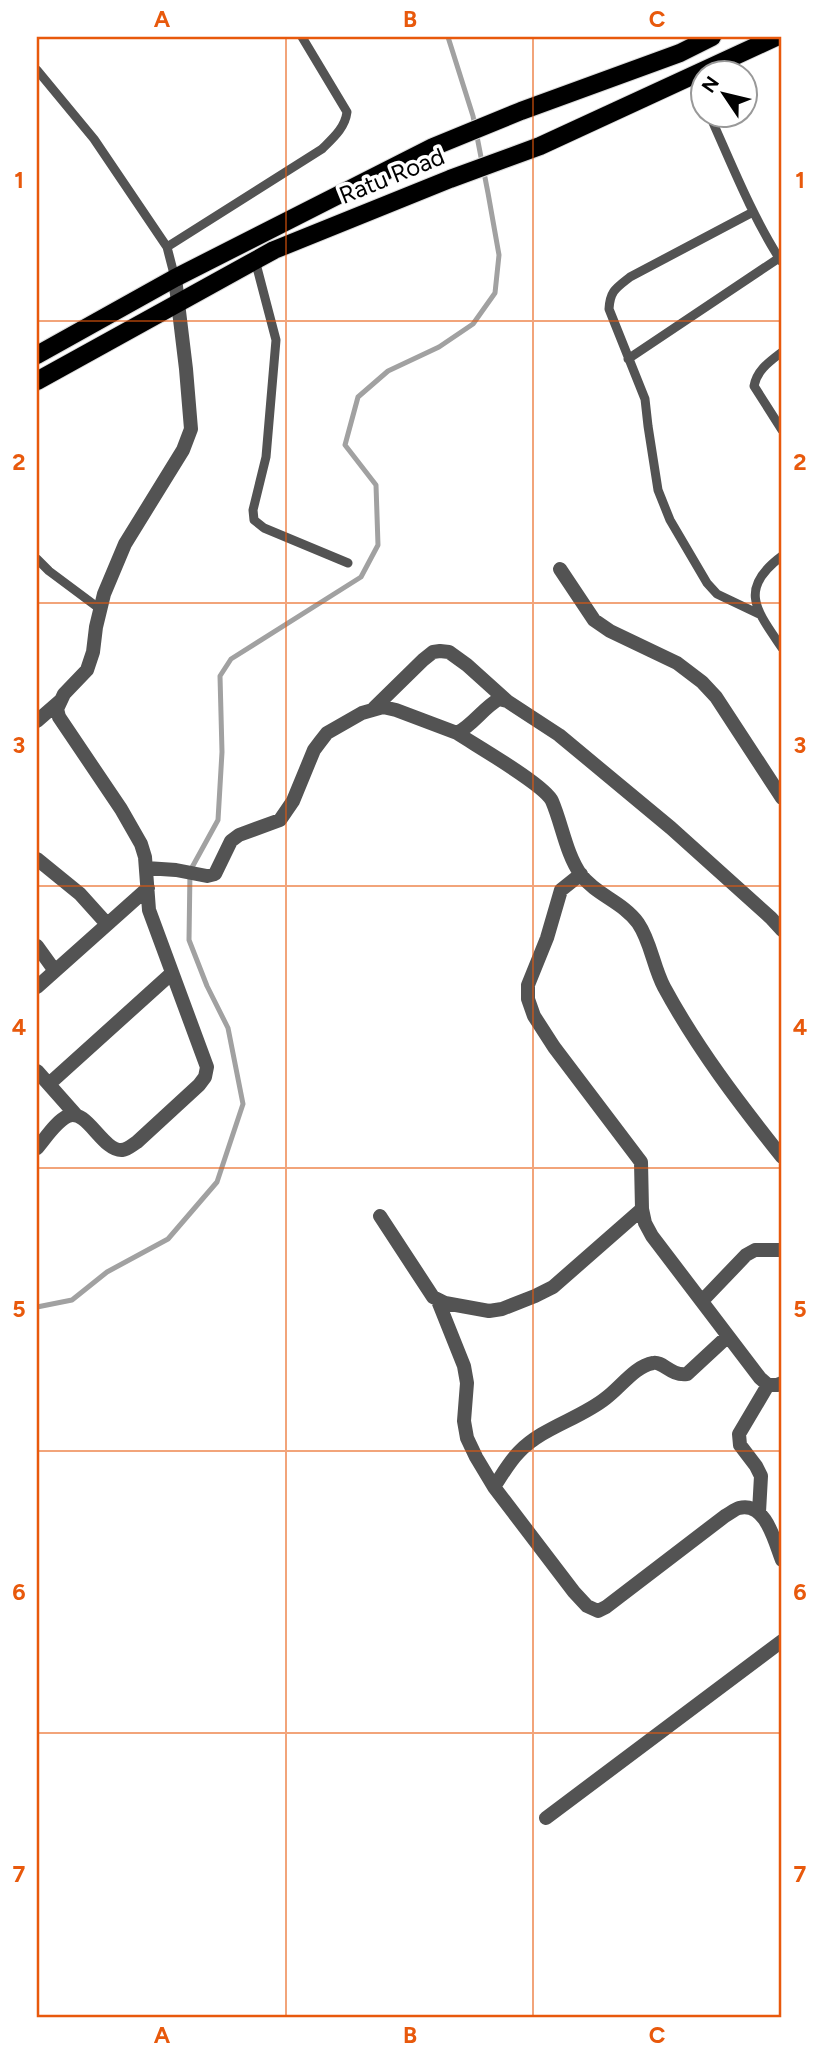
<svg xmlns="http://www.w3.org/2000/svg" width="819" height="2054" font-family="Figtree,sans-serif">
<rect width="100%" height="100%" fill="#fff"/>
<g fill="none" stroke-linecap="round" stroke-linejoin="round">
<!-- stream -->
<path stroke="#a1a1a1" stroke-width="5" d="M37,1307L72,1300L107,1272L168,1239L217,1182L243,1104L228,1028L207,986L189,940L190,871L218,820L222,752L220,676L231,659L361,577L378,545L376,485L345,445L358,397L388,371L439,347L473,324L495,293L499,255L488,193L473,116L448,37"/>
<defs>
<path id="primary" d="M37,355L175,278L433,147L521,111L680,53L712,37
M37,381L274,250L450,179L540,146L776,37"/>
</defs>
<!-- primary casing -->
<use href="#primary" stroke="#dbdbdb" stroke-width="20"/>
<!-- service -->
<path stroke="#535353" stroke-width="9" d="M37,70L94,139L167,247L175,278
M692,76L704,101
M710,116C732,165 752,216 781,261
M753,212L630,277C616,288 610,291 609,309L645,399L648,426L658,490L670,520L707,583L717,594L759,614
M167,247L322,149C333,138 345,128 347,112L302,37
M255,260L276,340L266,457L253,510L254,520L264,528L348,563
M782,352C769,362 757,370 754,386L782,430
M628,359L779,258
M782,556C737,589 757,611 782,648
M37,559L49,571L100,609"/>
<!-- minor -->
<path stroke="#535353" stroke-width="14" d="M560,569L594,620L610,631L677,663L702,682L716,697L782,798
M374,708L423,660L433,652L440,651L449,652L467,665L507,701
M37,721L60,701
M457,733C475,745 545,785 552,801C562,824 566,854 581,875C596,895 623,902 638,923C651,942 653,966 664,987C697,1048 739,1103 782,1157
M37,859L80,894L107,924
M146,868L176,870L207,876L215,874L231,841L239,835L280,820L293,801L314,750L320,742L327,733L362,713L383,707L396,710L457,733C473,725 483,708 499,699L507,701L559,735L671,828L771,918L782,930
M581,874L561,890L547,938L528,985V999L534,1016L554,1047L641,1162L642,1209L645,1223L652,1236L760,1378L768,1385H777L782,1383
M37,946L55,971
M37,987L148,888
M37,1071L76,1115
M49,1084L172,973
M37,1148C45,1139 56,1121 68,1116C87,1108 102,1151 122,1150C128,1149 132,1145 137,1142L199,1085L205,1077L207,1067L149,910L145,857L141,844L121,809L59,717L57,709L64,694L87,670L93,652L96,627L104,594L125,544L183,450L191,429L186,369L175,278
M380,1216L433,1297L445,1303L489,1311L502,1309L535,1296L553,1287L642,1209
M438,1301L464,1366L467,1383L464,1421L467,1438L476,1457L494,1487L574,1592L587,1606L598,1611L606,1607L725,1516C729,1514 735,1509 739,1508C766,1501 775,1543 782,1560
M702,1301L746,1255L755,1250H782
M494,1487C502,1475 509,1462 519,1452C543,1427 580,1419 606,1398C620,1388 635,1366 653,1363C663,1361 670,1376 687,1374L728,1336
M759,1512L761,1476L756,1466L740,1445L739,1434L768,1385
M546,1818L782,1641"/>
<!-- primary -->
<use href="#primary" stroke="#000" stroke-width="18"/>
</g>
<!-- grid -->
<path fill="none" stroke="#e8590c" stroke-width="2" stroke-opacity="0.55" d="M286,37V2017M533,37V2017M37,321H782M37,603H782M37,886H782M37,1168H782M37,1451H782M37,1733H782"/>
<g text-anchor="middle" stroke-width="7" stroke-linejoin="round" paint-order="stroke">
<!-- street labels -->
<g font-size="24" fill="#000" stroke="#fff">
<text transform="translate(392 176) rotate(-22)" y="8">Ratu Road</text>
</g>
</g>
<!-- border -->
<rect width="819" height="2054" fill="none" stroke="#ffffff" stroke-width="77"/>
<!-- north arrow -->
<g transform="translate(724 94) rotate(305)"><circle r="33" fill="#ffffff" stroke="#999999" stroke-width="2"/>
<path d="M0-5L12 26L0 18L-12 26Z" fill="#000000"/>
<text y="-10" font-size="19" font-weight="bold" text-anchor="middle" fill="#000000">N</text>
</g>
<rect x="38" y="38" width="742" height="1978" fill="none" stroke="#e8590c" stroke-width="2.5"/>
<g font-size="23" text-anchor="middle" font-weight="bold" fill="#e8590c">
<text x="162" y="27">A</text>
<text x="410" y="27">B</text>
<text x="657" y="27">C</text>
<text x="19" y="188">1</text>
<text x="800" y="188">1</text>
<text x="19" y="470">2</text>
<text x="800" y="470">2</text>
<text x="19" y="753">3</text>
<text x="800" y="753">3</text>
<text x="19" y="1035">4</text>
<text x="800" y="1035">4</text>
<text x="19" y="1317">5</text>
<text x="800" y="1317">5</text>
<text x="19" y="1600">6</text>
<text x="800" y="1600">6</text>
<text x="19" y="1882">7</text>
<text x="800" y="1882">7</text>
<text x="162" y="2043">A</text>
<text x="410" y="2043">B</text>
<text x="657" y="2043">C</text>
</g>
</svg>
